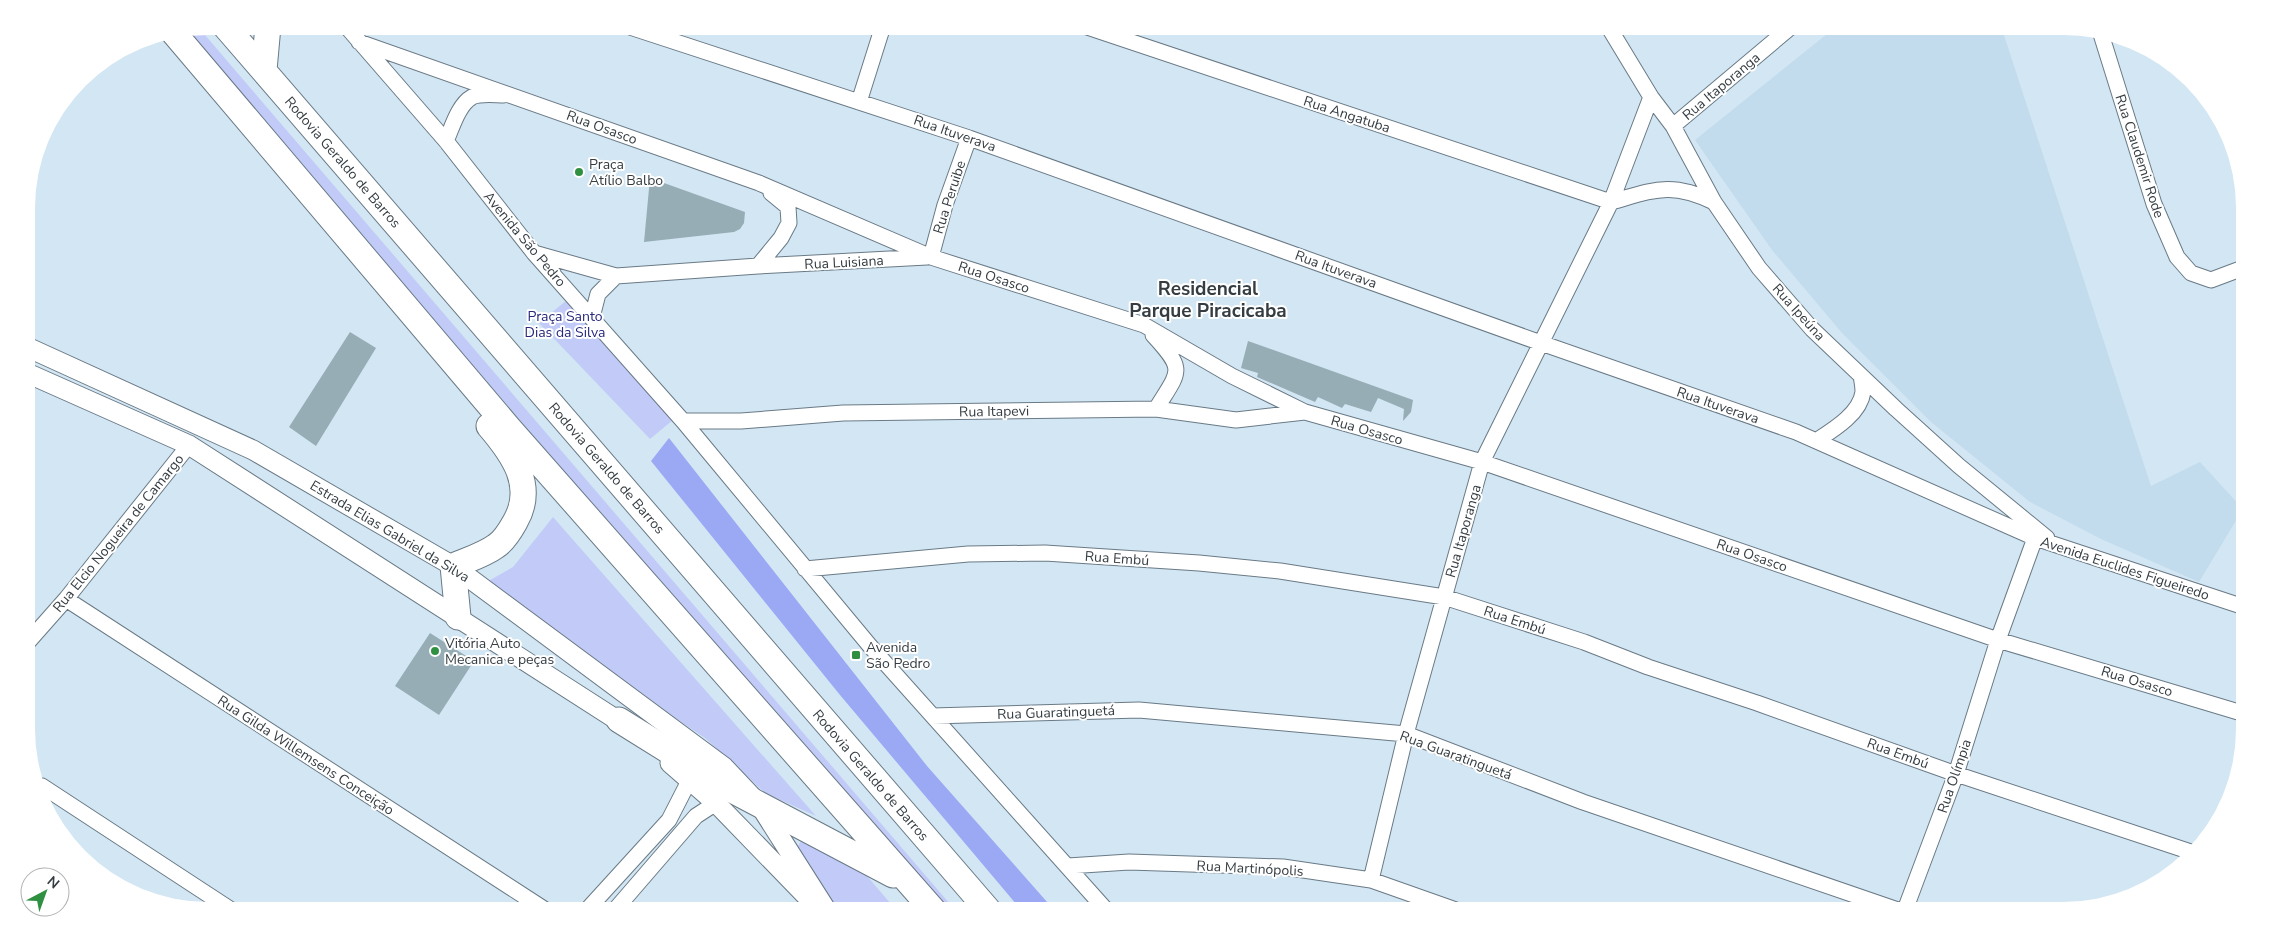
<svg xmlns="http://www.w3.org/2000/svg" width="2271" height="937" font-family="'Nunito Sans',sans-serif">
<rect width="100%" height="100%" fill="#d3e6f3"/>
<!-- built -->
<path fill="#c2dcee" d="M1837,26H2001L2151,486L2200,462L2243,509L2199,582L2101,539L2030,502L1931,422L1842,333L1772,250L1695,140Z"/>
<!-- green -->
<path fill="#c2cbf8" d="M199,28L956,911H941L186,31Z
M567,300L673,420L650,439L539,323Z
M553,517L816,816L765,793L705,738L657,706L485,583L513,567Z
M801,841L820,843L867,876L897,911H837L817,884L795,851Z"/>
<!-- forest -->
<path fill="#9ba9f4" d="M669,438L927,766L1055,911H1022L840,695L651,461Z"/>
<!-- building -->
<path fill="#96adb5" d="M650,178L745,212L744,223L740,229L734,232L644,242Z
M350,332L376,348L316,446L289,427Z
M1248,341L1413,400L1411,412L1403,421L1404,409L1378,398L1371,412L1345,404L1342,408L1318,397L1315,402L1257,377L1258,373L1241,368Z
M430,633L474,661L439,715L395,686Z"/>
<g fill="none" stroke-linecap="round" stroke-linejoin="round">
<defs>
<path id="minor" d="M346,26L446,141L534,253L683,421L870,646L1107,911
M627,26L969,138L1541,343L1796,432L2035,538L2244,607
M1084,26L1611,202C1654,190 1671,181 1714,202
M1608,26L1651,97L1673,126L1714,202L1759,268L1812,329L1896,409L1959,466L2047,538
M2101,34L2154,204L2177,257L2191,273L2211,280L2243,268
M359,42L759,183L931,257L1144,325L1232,376L1305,412L1482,462L1998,640L2245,714
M859,102L883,26
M1673,126L1792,26
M446,141C452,128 458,105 472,97C480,93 495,95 504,95
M534,253L616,276L758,266L927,257
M931,257L945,205L969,138
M758,266L781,238L789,223L788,207L771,193
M592,317L598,294L616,276
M1153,335C1186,371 1180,370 1156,409
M683,421H741L843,413L1156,409L1236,420L1305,412
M1816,441C1833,430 1860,414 1863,392C1863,387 1862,381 1861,376
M805,569L968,554L1045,553L1199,563L1280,571L1444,597L1584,642L1648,667L1757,703L1956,774L2194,853
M66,599L547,911
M28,642L66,599L189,445
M933,716L1139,710L1406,734L1583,802L1898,910
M42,786L233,911
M1068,866L1129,862L1283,867L1371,880L1456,910
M1371,880L1406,734L1482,462L1611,202L1651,97
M1905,910L1956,774L1998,640L2035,538
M586,911L669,820L690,779
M614,911L696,816L716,803"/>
<path id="tertiary" d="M27,347L253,450L453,566L724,767L759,804L827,911
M27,373L189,445L628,727
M670,763L716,803L811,901"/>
<path id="trunk" d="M225,26L989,911
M174,33L508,427L934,911
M264,70L268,26
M458,617L453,566C467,560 484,555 496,546C504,541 510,531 515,522C536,486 513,454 489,426
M619,720L730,789L893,875"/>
</defs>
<!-- minor casing -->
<use href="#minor" stroke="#697a86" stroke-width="17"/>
<!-- tertiary casing -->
<use href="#tertiary" stroke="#697a86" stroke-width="21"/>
<!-- trunk casing -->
<use href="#trunk" stroke="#697a86" stroke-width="27"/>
<!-- minor -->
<use href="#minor" stroke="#fff" stroke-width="15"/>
<!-- tertiary -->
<use href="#tertiary" stroke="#fff" stroke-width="19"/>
<!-- trunk -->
<use href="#trunk" stroke="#fff" stroke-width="25"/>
</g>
<!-- markers -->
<g fill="#309042" stroke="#fff" stroke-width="2">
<circle cx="579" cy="172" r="5"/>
<circle cx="435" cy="651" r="5"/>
<rect x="851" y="650" width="10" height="10" rx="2.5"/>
</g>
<g text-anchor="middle" stroke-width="4" stroke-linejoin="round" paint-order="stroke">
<!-- street labels -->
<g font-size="14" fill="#353d42" stroke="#fff">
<text transform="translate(1721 86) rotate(-40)" y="5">Rua Itaporanga</text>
<text transform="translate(1347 114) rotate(18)" y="5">Rua Angatuba</text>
<text transform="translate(602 127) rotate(20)" y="5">Rua Osasco</text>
<text transform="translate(955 133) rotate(19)" y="5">Rua Ituverava</text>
<text transform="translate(2140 156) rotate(72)" y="5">Rua Claudemir Rode</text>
<text transform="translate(343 162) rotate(49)" y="5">Rodovia Geraldo de Barros</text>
<text transform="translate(949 197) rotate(-72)" y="5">Rua Peruibe</text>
<text transform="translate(525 239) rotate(50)" y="5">Avenida São Pedro</text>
<text transform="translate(844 262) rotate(-3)" y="5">Rua Luisiana</text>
<text transform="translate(1336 269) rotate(20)" y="5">Rua Ituverava</text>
<text transform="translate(994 277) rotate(18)" y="5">Rua Osasco</text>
<text transform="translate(1799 312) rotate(48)" y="5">Rua Ipeúna</text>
<text transform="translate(1718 405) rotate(19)" y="5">Rua Ituverava</text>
<text transform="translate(994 411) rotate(-1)" y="5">Rua Itapevi</text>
<text transform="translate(1367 430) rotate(16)" y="5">Rua Osasco</text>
<text transform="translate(607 468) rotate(49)" y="5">Rodovia Geraldo de Barros</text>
<text transform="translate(390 531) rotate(31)" y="5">Estrada Elias Gabriel da Silva</text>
<text transform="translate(1463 531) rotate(-74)" y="5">Rua Itaporanga</text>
<text transform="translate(118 533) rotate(-51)" y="5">Rua Elcio Nogueira de Camargo</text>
<text transform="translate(1752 555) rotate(19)" y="5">Rua Osasco</text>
<text transform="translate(1117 558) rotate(4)" y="5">Rua Embú</text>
<text transform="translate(2125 568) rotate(18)" y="5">Avenida Euclides Figueiredo</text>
<text transform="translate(1515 620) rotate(18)" y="5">Rua Embú</text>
<text transform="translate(2137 681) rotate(17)" y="5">Rua Osasco</text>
<text transform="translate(1056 712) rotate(-2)" y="5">Rua Guaratinguetá</text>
<text transform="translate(1898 753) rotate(20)" y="5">Rua Embú</text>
<text transform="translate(306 755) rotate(33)" y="5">Rua Gilda Willemsens Conceição</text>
<text transform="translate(1456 755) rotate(20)" y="5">Rua Guaratinguetá</text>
<text transform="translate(871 775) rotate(49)" y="5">Rodovia Geraldo de Barros</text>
<text transform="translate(1954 776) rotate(-71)" y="5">Rua Olímpia</text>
<text transform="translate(1250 868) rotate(3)" y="5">Rua Martinópolis</text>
</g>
<!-- poi labels -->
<g font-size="14" fill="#353d42" stroke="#fff" text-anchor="start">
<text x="589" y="169">Praça<tspan x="589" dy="16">Atílio Balbo</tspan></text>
<text x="445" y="648">Vitória Auto<tspan x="445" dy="16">Mecanica e peças</tspan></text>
<text x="866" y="652">Avenida<tspan x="866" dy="16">São Pedro</tspan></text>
</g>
<!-- park labels -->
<g font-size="14" fill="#28297d" stroke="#fff">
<text x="565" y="321">Praça Santo<tspan x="565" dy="16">Dias da Silva</tspan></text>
</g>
<!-- district labels -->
<g font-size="19" font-weight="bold" fill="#353d42" stroke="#fff">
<text x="1208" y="295">Residencial<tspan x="1208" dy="22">Parque Piracicaba</tspan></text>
</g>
</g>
<!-- crop -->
<path d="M0 0H2271V937H0ZM208 35H2063A173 173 0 0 1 2236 208V729A173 173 0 0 1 2063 902H208A173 173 0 0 1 35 729V208A173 173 0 0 1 208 35Z" fill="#fff" fill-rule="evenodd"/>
<!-- north arrow -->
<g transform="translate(45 892) rotate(41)"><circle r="24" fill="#ffffff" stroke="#aeb1b3"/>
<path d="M0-4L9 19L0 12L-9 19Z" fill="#309042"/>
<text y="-8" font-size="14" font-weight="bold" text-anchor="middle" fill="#353d42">N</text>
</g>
</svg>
